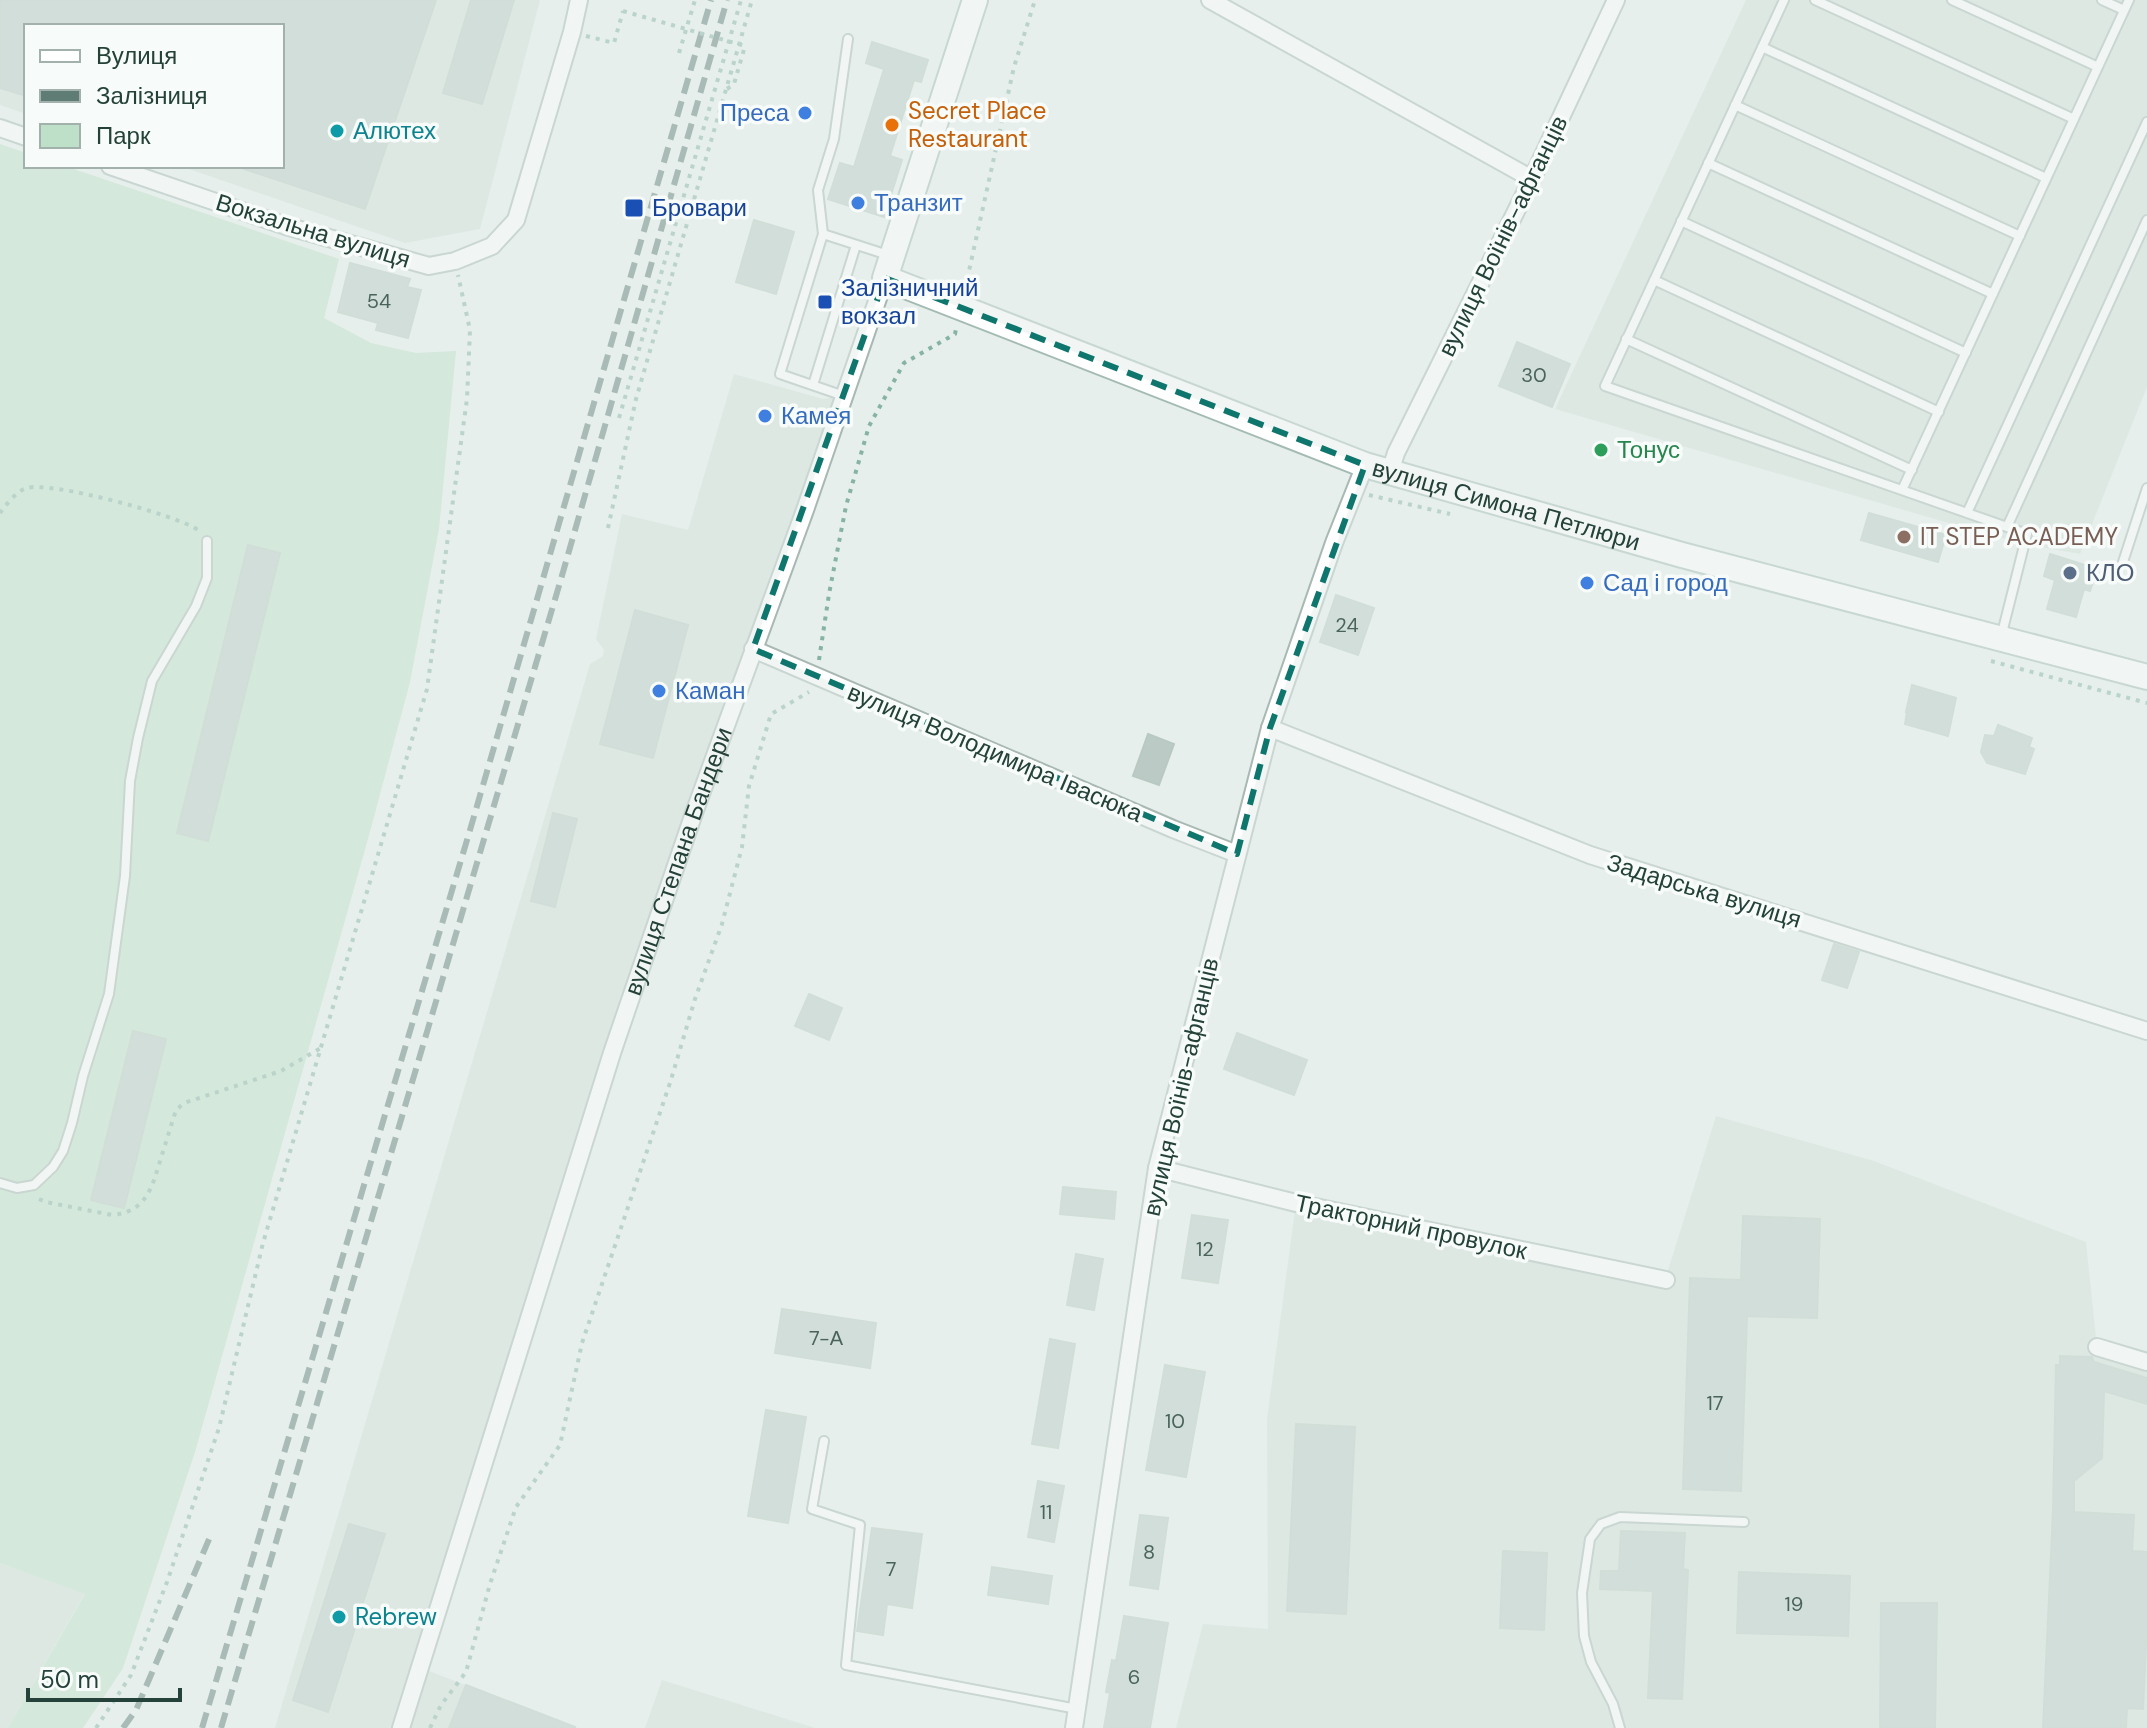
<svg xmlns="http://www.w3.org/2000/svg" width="2147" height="1728" font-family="'DM Sans',sans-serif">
<rect width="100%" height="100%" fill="#e6efeb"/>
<!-- built -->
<path fill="#d4dfda" d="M0,0H540L480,229L405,243L180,166H282V26H26V114L0,105Z
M1746,0H2147V387L2080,554L2025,544L1966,528L1555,409Z
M734,374L823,399L845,396L735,698L421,1668L578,1728H275L590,664L603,656L604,650L596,639L622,514L688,530Z
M1716,1116L1874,1161L2086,1242L2097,1347L2147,1362V1728H1176L1203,1624L1268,1629L1267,1419L1296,1203L1665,1280Z
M0,1563L85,1593L8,1728H0Z
M662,1680L815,1728H645Z"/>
<!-- green -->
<path fill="#bfe0c8" d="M0,144L26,153V166H65L339,259L324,318L371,343L416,353L456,351L439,529L410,682L371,828L195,1452L123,1668L83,1728H8L85,1594L0,1563Z"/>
<!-- building -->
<path fill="#bbcac4" stroke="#b8c9c2" stroke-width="2" d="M0,0H436L365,209L244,169V166H282V26H26V96L0,88Z
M471,0H514L482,104L443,93Z
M872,42L928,60L921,82L914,80L890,156L902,160L884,217L828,199L840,163L854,167L884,69L866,63Z
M754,220L794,232L776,294L736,282Z
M350,263L410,279L407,287L421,290L408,338L376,330L378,323L338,312Z
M1517,342L1570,364L1552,407L1499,386Z
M1869,513L1946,535L1938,562L1861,540Z
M248,545L280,553L208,841L177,833Z
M2050,554L2097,569L2090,591L2084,589L2076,617L2047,609L2055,580L2044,576Z
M1336,595L1374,608L1358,655L1320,642Z
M635,610L688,625L653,758L600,744Z
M1912,685L1956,698L1948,736L1905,724L1907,712H1906Z
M1998,725L2032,738L2029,747L2034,749L2025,774L1987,763L1981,752L1985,735L1994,736Z
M1148,734L1174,744L1159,785L1133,776Z
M553,813L577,819L555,907L531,901Z
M1834,944L1859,952L1847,988L1822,980Z
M809,994L842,1008L829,1040L795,1026Z
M133,1031L166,1039L124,1208L91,1200Z
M1237,1033L1307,1060L1294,1095L1224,1069Z
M1063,1187L1116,1192L1114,1219L1060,1214Z
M1192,1215L1228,1220L1218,1283L1182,1278Z
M1743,1216L1820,1219L1817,1318L1747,1316L1741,1491L1683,1489L1690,1278L1741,1280Z
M1076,1254L1103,1259L1094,1310L1067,1305Z
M782,1309L876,1323L870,1368L775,1353Z
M1050,1339L1075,1344L1058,1448L1032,1444Z
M2060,1356L2092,1357L2094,1362L2147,1378V1404L2104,1391L2102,1458L2074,1481V1512L2134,1515L2132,1551L2147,1552V1624L2143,1709L2127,1708L2126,1728H2043L2053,1511L2056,1365H2060Z
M1165,1365L1205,1372L1186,1477L1146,1470Z
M766,1410L806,1417L788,1523L748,1516Z
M1296,1424L1355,1427L1346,1614L1287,1611Z
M1038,1481L1064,1486L1054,1542L1028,1537Z
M1140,1515L1168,1518L1158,1589L1130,1585Z
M349,1524L385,1534L328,1712L293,1700Z
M872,1528L922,1534L912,1608L887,1604L883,1635L857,1631Z
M1621,1531L1685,1533L1683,1569L1688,1570L1682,1699L1648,1698L1653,1591L1600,1589L1601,1571H1619Z
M1503,1551L1547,1553L1544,1630L1500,1628Z
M992,1567L1052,1576L1048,1604L988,1595Z
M1739,1572L1850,1576L1848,1636L1737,1633Z
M1881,1603H1937L1935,1728H1880Z
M1124,1616L1168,1623L1150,1728H1104L1110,1693L1106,1692L1112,1660L1116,1661Z
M466,1685L575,1727V1728H449Z"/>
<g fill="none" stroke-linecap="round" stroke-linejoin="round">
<defs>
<path id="lane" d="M1784,0L1605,386L2027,534L2001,637
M1815,0L2074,119
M1952,0L2098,67
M2102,0L2124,10
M1762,47L2046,178
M1735,105L2020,236
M1708,163L1993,294
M1681,221L1966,353
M823,234L818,190L834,139L848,39
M1654,280L1939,412
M1626,339L1912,470
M813,385L856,245
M844,396L780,374L823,234L888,255
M1902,490L2129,0
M1967,513L2147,122
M2007,527L2147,220
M2123,562L2147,488
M0,1183L17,1188L34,1185L53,1167L63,1151L72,1123L83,1076L109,994L125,876L130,781L138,738L152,681L196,606L207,578V541
M824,1441L812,1509L860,1525L846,1665L1077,1709
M1620,1728L1613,1704L1591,1662L1584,1636L1582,1593L1590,1539L1601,1524L1620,1517L1744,1522"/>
<g id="street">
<path d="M1210,0L1532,179"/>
<path d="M0,128L26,137"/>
<path d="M110,166L286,226L429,266L455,261L492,246L516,220L572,32L579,0"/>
<path d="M1390,472L1396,453L1532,179L1616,0"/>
<path d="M753,649L1173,829L1237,854"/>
<path d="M1270,728L1590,855L2147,1031"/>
<path d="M1157,1168L1296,1203L1666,1280"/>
<path d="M2097,1347L2147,1362"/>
<path id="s1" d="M401,1728L612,1053L694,813L805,510L885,278"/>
<path d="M1074,1728L1157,1168L1270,728L1334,543L1365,465"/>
</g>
<g id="secondary">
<path id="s2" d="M975,0L885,278L1365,465L1682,555L2147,677"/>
</g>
</defs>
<!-- lane casing -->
<use href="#lane" stroke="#a8b8b2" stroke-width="12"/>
<!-- street casing -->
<use href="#street" stroke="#a8b8b2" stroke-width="20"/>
<!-- secondary casing -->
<use href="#secondary" stroke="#a4bbb3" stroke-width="28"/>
<!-- path -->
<path stroke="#86b3a5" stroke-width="4" stroke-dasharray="4 6" stroke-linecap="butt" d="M586,36L614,43L623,11
M679,53L695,0
M727,89L734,84L745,46
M965,289L1014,67L1035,0
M619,418L741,0
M1369,495L1450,514
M0,513C7,504 16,491 27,488C51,481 177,515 198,530
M608,528L636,399L752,0
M819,660L829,594L846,506L869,426L904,363L955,334L956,329
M1991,661L2147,703
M39,1199L46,1202L112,1215C147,1212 152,1187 161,1158C166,1142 171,1126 176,1110L184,1103L281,1071L321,1048
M96,1728L131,1675L167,1582L219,1428L263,1243L427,689L467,399L470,330L458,275
M430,1728L441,1705L466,1672L490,1584L516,1507L560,1445L582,1343L670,1083L695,999L722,924L742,847L749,786L771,714L809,692"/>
<!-- lane -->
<use href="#lane" stroke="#fff" stroke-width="8"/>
<!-- street -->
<use href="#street" stroke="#fff" stroke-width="16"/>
<!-- secondary -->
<use href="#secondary" stroke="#fff" stroke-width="24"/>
<!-- rail -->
<path stroke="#5f7d75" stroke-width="6" stroke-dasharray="16 8" stroke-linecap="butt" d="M123,1728L136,1710L210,1537
M202,1728L470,830L711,0
M221,1728L561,579L727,0"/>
<!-- path-bridge -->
<path stroke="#86b3a5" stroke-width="4" stroke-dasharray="4 6" stroke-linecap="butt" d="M623,11L745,46"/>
</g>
<!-- marked area -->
<path d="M0 0H2147V1728H0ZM885,278L1365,465L1270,728L1237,854L753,649Z" fill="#e6efeb" fill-opacity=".55" fill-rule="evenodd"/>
<path fill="none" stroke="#0f766e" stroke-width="6" stroke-dasharray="16 10" stroke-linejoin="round" d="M885,278L1365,465L1270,728L1237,854L753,649Z"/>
<!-- markers -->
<g fill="#3f7fe0" stroke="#f7fbf9" stroke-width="3">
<circle cx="805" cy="113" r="8"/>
<circle cx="858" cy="203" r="8"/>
<circle cx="765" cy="416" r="8"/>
<circle cx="1587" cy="583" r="8"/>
<circle cx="659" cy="691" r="8"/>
</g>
<circle fill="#e8710a" stroke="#f7fbf9" stroke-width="3" cx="892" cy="125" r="8"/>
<g fill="#0f9aa8" stroke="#f7fbf9" stroke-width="3">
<circle cx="337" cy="131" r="8"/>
<circle cx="339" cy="1617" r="8"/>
</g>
<g fill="#1a4fb4" stroke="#f7fbf9" stroke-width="3">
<rect x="624" y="198" width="20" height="20" rx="4"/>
<rect x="817" y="294" width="16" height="16" rx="4"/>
</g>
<circle fill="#2e9e5b" stroke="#f7fbf9" stroke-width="3" cx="1601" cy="450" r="8"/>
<circle fill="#8d6e63" stroke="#f7fbf9" stroke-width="3" cx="1904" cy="537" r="8"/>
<circle fill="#5c6f8a" stroke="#f7fbf9" stroke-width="3" cx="2070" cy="573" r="8"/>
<g text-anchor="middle" stroke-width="7" stroke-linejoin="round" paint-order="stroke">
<!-- number labels -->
<g font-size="20" fill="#4a645c">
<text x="379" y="308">54</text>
<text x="1534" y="382">30</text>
<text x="1347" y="632">24</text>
<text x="1205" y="1256">12</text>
<text x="826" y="1345">7-А</text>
<text x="1715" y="1410">17</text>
<text x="1175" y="1428">10</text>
<text x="1046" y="1519">11</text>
<text x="1149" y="1559">8</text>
<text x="891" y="1576">7</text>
<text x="1794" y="1611">19</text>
<text x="1134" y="1684">6</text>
</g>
<!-- food labels -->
<g font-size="24" fill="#c56008" stroke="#f7fbf9" text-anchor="start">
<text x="908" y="119">Secret Place<tspan x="908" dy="28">Restaurant</tspan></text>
</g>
<!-- shop labels -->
<g font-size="24" fill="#366cbe" stroke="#f7fbf9" text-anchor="start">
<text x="789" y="121" text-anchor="end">Преса</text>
<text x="874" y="211">Транзит</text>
<text x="781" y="424">Камея</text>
<text x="1603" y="591">Сад і город</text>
<text x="675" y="699">Каман</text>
</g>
<!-- culture labels -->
<g font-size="24" fill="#0d838f" stroke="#f7fbf9" text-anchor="start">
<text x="353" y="139">Алютех</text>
<text x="355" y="1625">Rebrew</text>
</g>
<!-- transit labels -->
<g font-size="24" fill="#164399" stroke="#f7fbf9" text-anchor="start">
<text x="652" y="216">Бровари</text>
<text x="841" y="296">Залізничний<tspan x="841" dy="28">вокзал</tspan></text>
</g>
<!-- street labels -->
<g font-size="24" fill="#24423a" stroke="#f7fbf9">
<text transform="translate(313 231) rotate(17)" y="8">Вокзальна вулиця</text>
<text transform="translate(1503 236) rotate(-64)" y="8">вулиця Воїнів-афганців</text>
<text dy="8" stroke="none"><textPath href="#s2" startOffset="954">вулиця Симона Петлюри</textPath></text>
<text transform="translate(995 753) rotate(23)" y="8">вулиця Володимира Івасюка</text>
<text dy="8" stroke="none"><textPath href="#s1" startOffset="910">вулиця Степана Бандери</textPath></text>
<text transform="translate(1704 891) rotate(17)" y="8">Задарська вулиця</text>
<text transform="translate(1181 1087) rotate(-77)" y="8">вулиця Воїнів-афганців</text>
<text transform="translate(1411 1227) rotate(12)" y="8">Тракторний провулок</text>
</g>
<!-- leisure labels -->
<g font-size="24" fill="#27864d" stroke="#f7fbf9" text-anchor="start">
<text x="1617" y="458">Тонус</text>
</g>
<!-- education labels -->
<g font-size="24" fill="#785e54" stroke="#f7fbf9" text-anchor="start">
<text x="1920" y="545">IT STEP ACADEMY</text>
</g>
<!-- service labels -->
<g font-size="24" fill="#4e5e75" stroke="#f7fbf9" text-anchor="start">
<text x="2086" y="581">КЛО</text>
</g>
</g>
<!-- legend -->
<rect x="24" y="24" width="260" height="144" fill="#f7fbf9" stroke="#a3b1ad" stroke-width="2"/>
<rect x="40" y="50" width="40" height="12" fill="#ffffff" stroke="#a3b1ad" stroke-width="2"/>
<text x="96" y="64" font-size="24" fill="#24423a">Вулиця</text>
<rect x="40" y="90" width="40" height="12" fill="#5f7d75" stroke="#a3b1ad" stroke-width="2"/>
<text x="96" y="104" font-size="24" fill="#24423a">Залізниця</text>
<rect x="40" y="124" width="40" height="24" fill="#bfe0c8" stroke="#a3b1ad" stroke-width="2"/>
<text x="96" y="144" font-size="24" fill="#24423a">Парк</text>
<!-- scale -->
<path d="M28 1688v12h152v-12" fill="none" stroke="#24423a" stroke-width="4"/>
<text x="40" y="1688" font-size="24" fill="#24423a" stroke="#f7fbf9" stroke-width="6" paint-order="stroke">50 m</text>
</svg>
